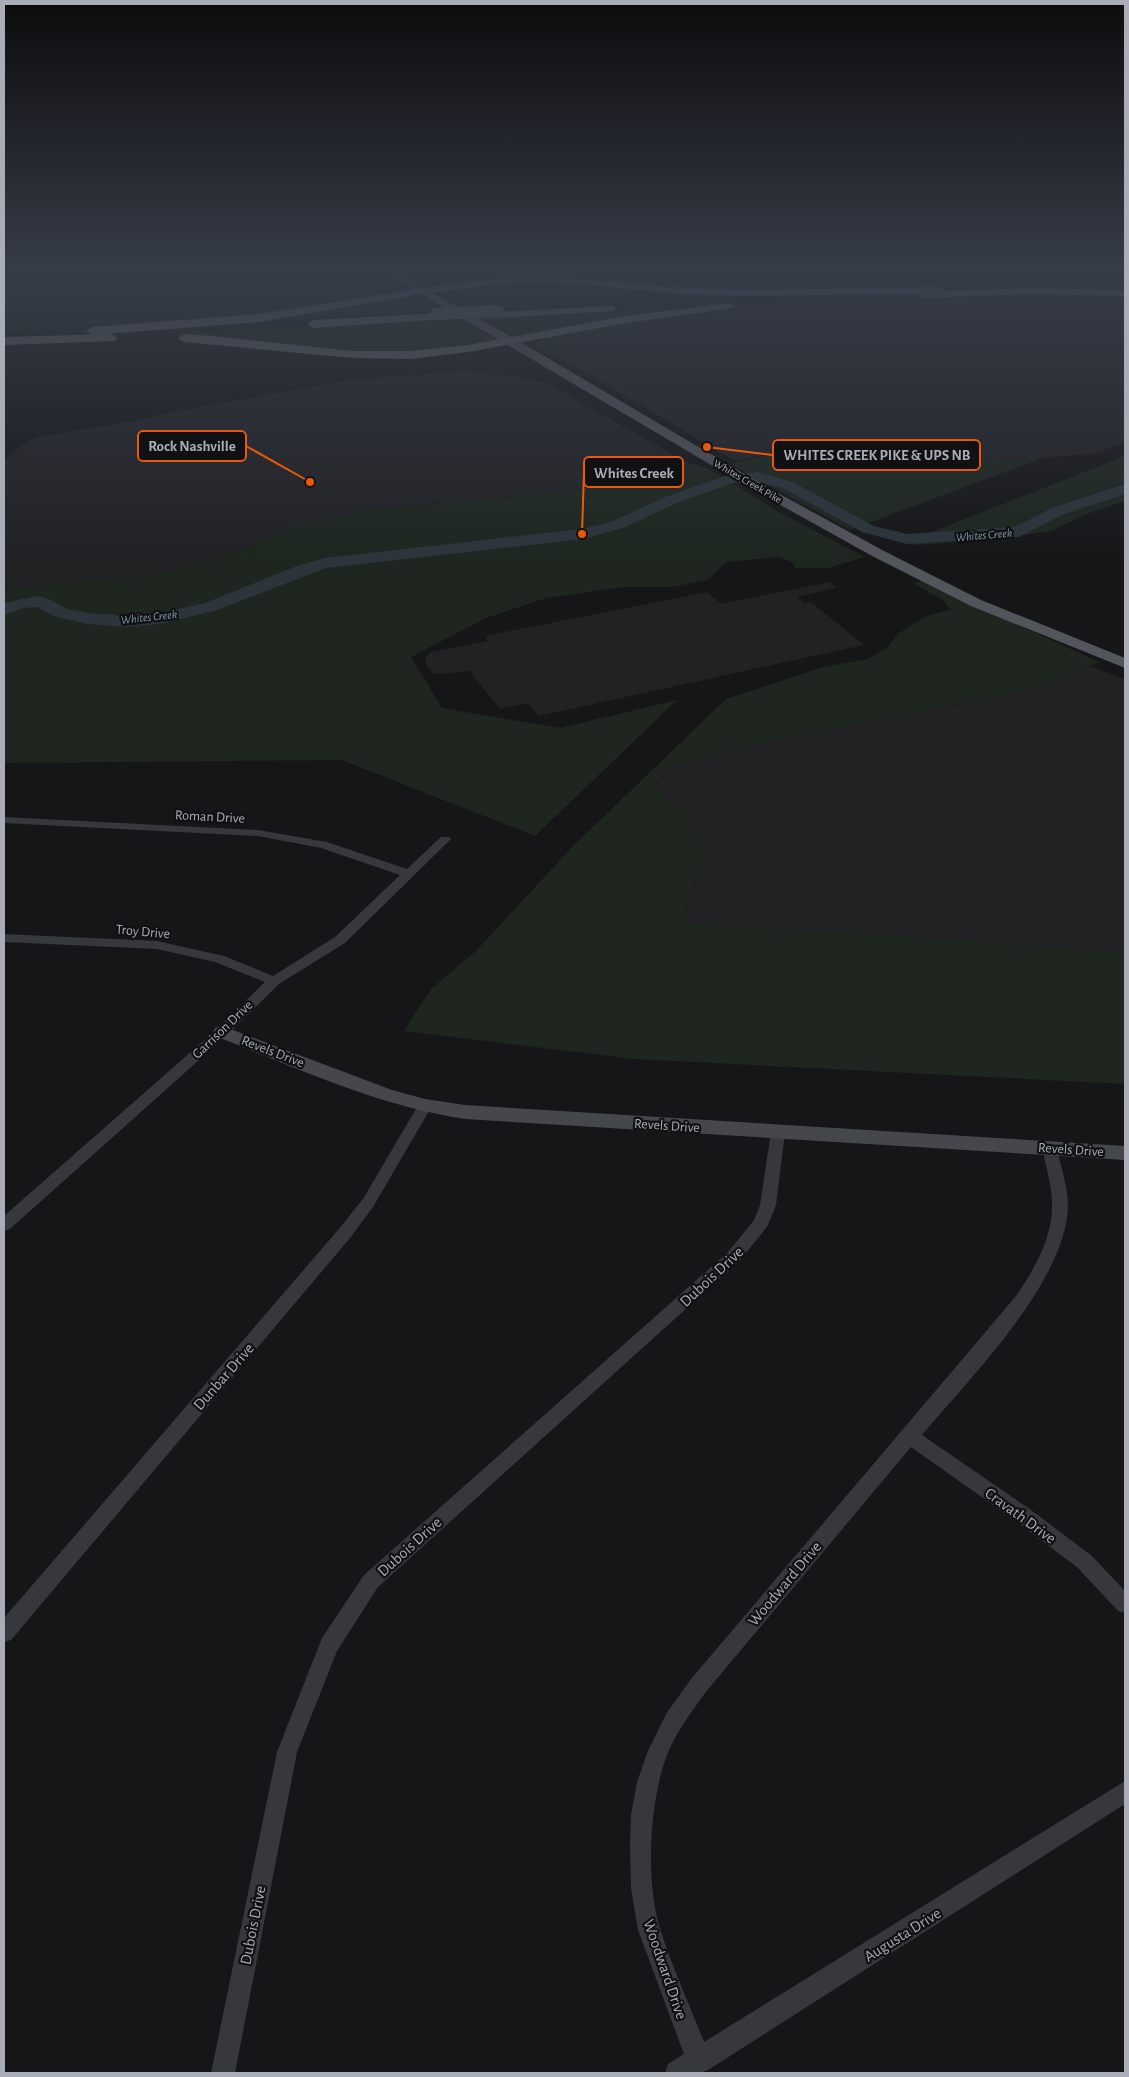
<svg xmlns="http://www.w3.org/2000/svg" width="1129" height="2077" font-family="'Alegreya Sans',sans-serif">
<rect width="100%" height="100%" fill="#161618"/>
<!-- built -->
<path fill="#222225" d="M1063,298L1125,299V443L1092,454L967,463L895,460L808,444L735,461L555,354L565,339L725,312L963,299Z
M463,371L523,378L547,384L689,463L680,471L553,493L376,509L293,528L232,554L164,574L53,584L4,592V461L18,447L37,437L139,420L193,408L345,381Z
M829,582L837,588L797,597L804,603L811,602L864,645L539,716L527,703L500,709L469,671L441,674L434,673L430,670L425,661L426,656L431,652L488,641L485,636L707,592L721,604Z
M1091,666L1125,680V954L940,939L682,925L702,862L654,789L663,769L740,747L1048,686Z"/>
<!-- green -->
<path fill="#1e261f" d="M4,270H368L388,282L393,281L405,290L282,312L187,321L4,331Z
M701,270H852L864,283L1055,278L1125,280V286L1039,285L772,292L709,290L568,278L443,285L441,282L469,276L541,274L712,287Z
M521,280L765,295L469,310L438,292Z
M990,293L1125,294V299H963L778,308L692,317L565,339L555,354L548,355L536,347V343C557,331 586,329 609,325C734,301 863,299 990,293Z
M414,295L425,299L444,311L248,321Z
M676,308L678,309L524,336L511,334L482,318Z
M459,319L496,340L450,349L375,354L178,336L179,333Z
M808,444L895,460L967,463L1045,457L850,530L730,464Z
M1125,456V501L1084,515L1052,531L990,540L917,545L904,543Z
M689,463L710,470L786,516L865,557L828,568H795L792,562L779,557L726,562L708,580L671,587H623L546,598L486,618L411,657L442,708L560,728L677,700L535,836L342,760L4,763V592L53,584L164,574L232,554L293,528L376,509L553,493L680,471Z
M923,581L1099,662L1049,686L740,747L663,769L654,789L690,816L702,862L682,924L940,939L1125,954V1084L634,1059L404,1031L431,989L476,951L573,846L726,699L823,667L868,659L887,648L899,633L924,617L950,610L944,601L913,583Z"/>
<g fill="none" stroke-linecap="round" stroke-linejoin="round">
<!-- river -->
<path fill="#2c353c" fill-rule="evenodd" d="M757,472L793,482L874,526L907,534L1015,527L1052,508L1125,484V494L1064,514L1019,537L907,544L862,532L783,488L757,482L732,483L677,503L623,528L582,539L326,568L217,610L160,624L126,627L88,624L54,616L37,607L24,608L4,615V603L37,596L49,599L67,609L88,613L126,616L160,613L205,603L297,566L324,558L582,529L611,522L665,497L725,476Z"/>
<!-- street -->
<path fill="#37383d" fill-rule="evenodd" d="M4,817L258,830L327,842L407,869L441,837H449L451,839L345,943L279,984L227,1035L10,1229L4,1231V1216L217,1029L265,982L215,962L157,949L4,942V934L157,941L224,956L273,976L335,937L400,875L321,848L258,836L4,823Z
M425,1101L432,1106L373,1207L350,1238L11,1640L4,1642V1618L338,1230L363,1199L420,1102Z
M778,1127L783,1128L785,1132L776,1205L767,1227L740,1260L378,1587L337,1651L297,1752L235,2073H211L277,1752L322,1638L364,1575L728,1252L754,1220L760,1205L771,1132L773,1128Z
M1049,1142L1054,1143L1056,1147C1061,1166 1068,1187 1068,1207C1065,1283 970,1378 922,1435L1031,1510L1092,1556L1125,1591V1613L1118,1611L1078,1568L1017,1522L911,1447L705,1693C691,1713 676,1732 667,1755C649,1802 645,1884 661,1932C673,1969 690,2006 704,2042L1125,1781V1804L708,2070L699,2073H665L668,2064L684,2054L638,1930L631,1888L630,1846L631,1815L637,1782L648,1751L666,1714L691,1679L1016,1296C1035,1268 1054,1236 1052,1200C1051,1182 1045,1164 1042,1147L1044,1143Z"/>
<!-- secondary -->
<path fill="#45474d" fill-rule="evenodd" d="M222,1026L392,1090L425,1099L465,1105L1125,1146V1160L465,1119C378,1106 297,1068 215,1036L213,1032L215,1028Z"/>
<!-- primary -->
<path fill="#53555c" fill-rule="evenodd" d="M380,270H392L517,340L765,486L884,551L981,600L1125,658V668L971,606L874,557L757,492Z"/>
<!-- highway -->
<path fill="#63666e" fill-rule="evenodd" d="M508,277H562L684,288L745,290L939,287L943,288L944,291L1029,288L1125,290V296L1029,294L923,298L919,297L918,294L745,296L684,294L562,283H508L422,294L259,322L92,335L86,331L92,327L259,314L422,288Z
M729,303L735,306L733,308L626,323L468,352L410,359L353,358L184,342L178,338L184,334L212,336L353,351H410L468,345L626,316Z
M611,306L615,307V311L493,318L487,315L493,312Z
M441,313L445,315V319L313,328L307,324L313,320Z
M111,334L117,338L115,341L4,345V337Z"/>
<!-- highway-bridge -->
<path stroke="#63666e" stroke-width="12" d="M436,314L498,311"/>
</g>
<!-- sky -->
<linearGradient id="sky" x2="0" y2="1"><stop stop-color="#0c0c0d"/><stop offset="0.48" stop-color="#363c48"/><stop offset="1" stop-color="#363c48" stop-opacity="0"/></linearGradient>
<rect width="1129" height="561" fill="url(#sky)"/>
<g text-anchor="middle" stroke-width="4.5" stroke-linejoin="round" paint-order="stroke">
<!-- far-street labels -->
<g font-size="11" fill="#a8adb8" stroke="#111113">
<text transform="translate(748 481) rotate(30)" y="4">Whites Creek Pike</text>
</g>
<!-- far-water labels -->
<g font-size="12" font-style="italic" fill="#7f9bb3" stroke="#111113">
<text transform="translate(984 535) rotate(-5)" y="4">Whites Creek</text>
<text transform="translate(149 617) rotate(-6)" y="4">Whites Creek</text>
</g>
<!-- street labels -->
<g font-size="14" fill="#a8adb8" stroke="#111113">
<text transform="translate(210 816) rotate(3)" y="5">Roman Drive</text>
<text transform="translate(143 931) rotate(5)" y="5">Troy Drive</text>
<text transform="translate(222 1029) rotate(-44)" y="5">Garrison Drive</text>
<text transform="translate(273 1051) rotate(21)" y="5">Revels Drive</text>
<text transform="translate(667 1125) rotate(4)" y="5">Revels Drive</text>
<text transform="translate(1071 1149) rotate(4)" y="5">Revels Drive</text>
</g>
<!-- near-street labels -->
<g font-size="16" fill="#a8adb8" stroke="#111113">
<text transform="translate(711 1276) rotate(-43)" y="6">Dubois Drive</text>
<text transform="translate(223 1376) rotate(-49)" y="6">Dunbar Drive</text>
<text transform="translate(1021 1515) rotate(36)" y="6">Cravath Drive</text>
<text transform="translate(409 1546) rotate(-42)" y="6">Dubois Drive</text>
<text transform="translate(784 1583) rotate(-50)" y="6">Woodward Drive</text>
<text transform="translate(252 1925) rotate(-79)" y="6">Dubois Drive</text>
<text transform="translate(902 1934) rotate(-32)" y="6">Augusta Drive</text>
<text transform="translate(666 1969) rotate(71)" y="6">Woodward Drive</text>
</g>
</g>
<!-- callouts -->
<path fill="none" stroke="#e8590c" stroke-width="2" d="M310 482L246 446M707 447L773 455M582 534L584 472"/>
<g fill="#e8590c" stroke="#111113" stroke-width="2">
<circle cx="310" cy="482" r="5"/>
<circle cx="707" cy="447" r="5"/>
<circle cx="582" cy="534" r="5"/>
</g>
<g fill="#111113" stroke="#e8590c" stroke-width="2">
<rect x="138" y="431" width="108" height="30" rx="5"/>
<rect x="773" y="440" width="207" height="30" rx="5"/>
<rect x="584" y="457" width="99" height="30" rx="5"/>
</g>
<g font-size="15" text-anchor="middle" font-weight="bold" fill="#a8adb8">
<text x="192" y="451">Rock Nashville</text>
<text x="877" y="460">WHITES CREEK PIKE &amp; UPS NB</text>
<text x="634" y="478">Whites Creek</text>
</g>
<!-- border -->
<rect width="1129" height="2077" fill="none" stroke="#a8adb8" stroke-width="10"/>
</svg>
